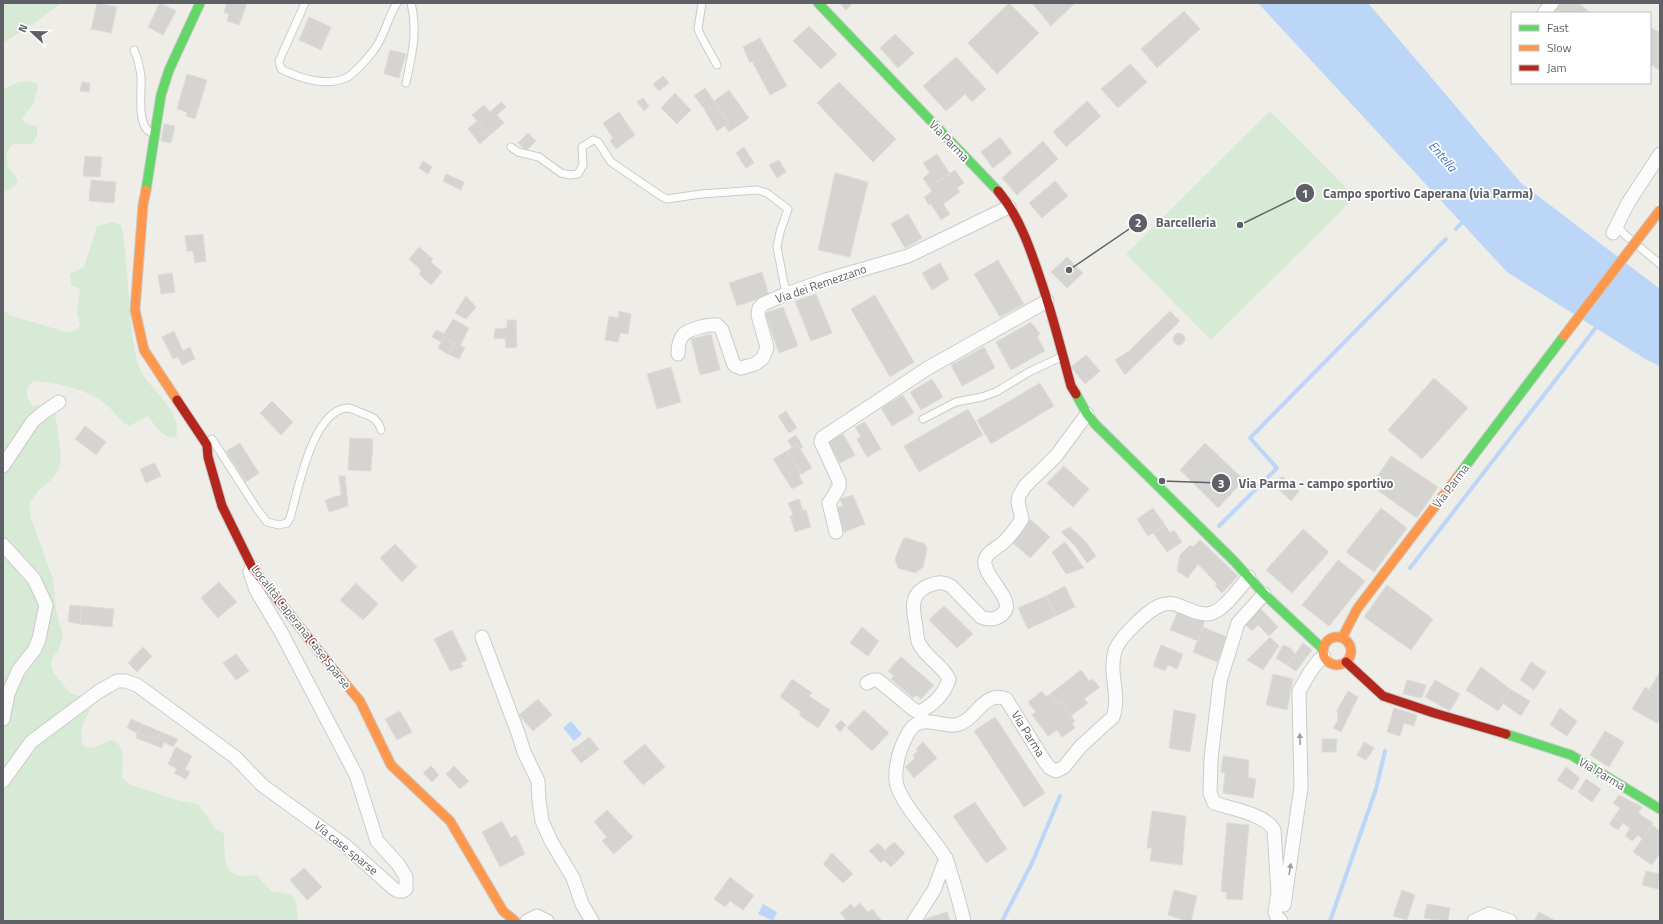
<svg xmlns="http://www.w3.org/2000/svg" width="1663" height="924" font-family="'Titillium Web',sans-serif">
<rect width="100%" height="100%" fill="#eeede8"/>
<!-- green -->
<path fill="#d6ead6" d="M3,3H61L29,27L3,43Z
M27,81L36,83L38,87L34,103L22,119L24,122L37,127V136L32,144H13L7,151V165L18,181L16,185L3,193V89L19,82Z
M1270,111L1355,197L1211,340L1126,254Z
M112,222L120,224L123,233C126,259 128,286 130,312C132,330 133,350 139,367C148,389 184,411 176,437C163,440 155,425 148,416L129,426L125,424C117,416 109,406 100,400C79,387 57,383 33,381C25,389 25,398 33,406L45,405L55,413L61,456L59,469L53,478L38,491L29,504L31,518L53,579L56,611L63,635L59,649L53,657L51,663L53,672L70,693L92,700C91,711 86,717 82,727C81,730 82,735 82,739C81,756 104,743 112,740C127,746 122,764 122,778L131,785L177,800L198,804L214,827L224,834C225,861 222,881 256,875L272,892C296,892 298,899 297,921H3V309L9,315L66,332L75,331L80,325L77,313L80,288L71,286L70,274L84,267L97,226Z"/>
<!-- water -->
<path fill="#bcd6f8" d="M1258,3H1368L1521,183L1660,289V366L1645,359L1507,272Z
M571,721L582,734L574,741L563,728Z
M763,904L777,912L773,921L758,914Z"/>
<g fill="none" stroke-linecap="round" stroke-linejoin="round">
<!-- stream -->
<path stroke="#bcd6f8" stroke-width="4" d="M1456,229L1464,220
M1219,526L1277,468L1250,438L1446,239
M1410,568L1598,325
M1002,921L1032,863L1060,796
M1330,921L1376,789L1385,751"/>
</g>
<!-- building -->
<path fill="#d5d4d1" stroke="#dddcd8" d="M97,3L117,7L111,33L91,29Z
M160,3L176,11L163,35L148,27Z
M227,3H247L239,25L227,21L229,14L224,12Z
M839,3H853L846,10Z
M1009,3L1039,33L997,74L968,43Z
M1032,3H1075L1051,26Z
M1561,3H1578L1590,12L1553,13Z
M1184,11L1200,29L1157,68L1141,49Z
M309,17L331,27L321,50L299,40Z
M809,26L837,54L821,69L793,41Z
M1650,27L1660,33V70L1650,64Z
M895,34L914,53L898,68L880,48Z
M760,38L787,86L770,95L752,61L750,63L743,47Z
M390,50L406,54L399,78L384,74Z
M956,57L986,89L972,102L965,94L946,111L923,86Z
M1130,64L1147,82L1118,108L1101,89Z
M187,74L207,80L195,119L186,116L187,112L177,109Z
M663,76L669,83L659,91L653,84Z
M82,82L90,83L89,92L80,91Z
M839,82L896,139L873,162L817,103Z
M705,88L729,123L717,131L703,107L694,96Z
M729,90L749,118L729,132L725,126L729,123L714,101Z
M675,93L691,110L677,124L661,108Z
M643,98L649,106L644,111L637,102Z
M1087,101L1101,116L1066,147L1053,132Z
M501,102L506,107L497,115L504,123L490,135L472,115L484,105L490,112Z
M619,112L635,135L616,149L610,141L613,138L603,123Z
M477,121L490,135L480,144L468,129Z
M164,124L175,126L171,143L161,141Z
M528,133L536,141L526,151L518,143Z
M1000,137L1012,153L993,168L981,152Z
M1043,141L1058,159L1017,195L1002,178Z
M744,147L754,163L746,168L736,153Z
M937,154L950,174L929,187L923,178L930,173L923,163Z
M85,156L102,157L100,177L83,176Z
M779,160L786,172L777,178L769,165Z
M423,161L432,167L428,174L419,168Z
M955,170L964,183L957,188L960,192L943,204L950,214L941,220L931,204L929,205L924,197L932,191L929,187Z
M835,173L868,182L850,257L818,250Z
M446,174L464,182L461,190L443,181Z
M91,180L116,182L114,203L89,201Z
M1055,181L1068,196L1042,218L1029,203Z
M908,214L922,238L905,248L891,224Z
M203,234L206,261L195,263L193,251H187L185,236Z
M419,247L433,259L431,262L442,272L431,285L419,274L421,270L409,259Z
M1067,257L1083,273L1067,288L1051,272Z
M998,260L1024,304L1000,317L974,274Z
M940,263L949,279L932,290L922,273Z
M762,272L769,295L737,306L729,283Z
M172,273L175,292L161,294L158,275Z
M816,294L832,333L811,341L795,301Z
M875,295L914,362L890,377L851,309Z
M466,296L476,307L466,319L455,313Z
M783,307L798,346L779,353L765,313Z
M619,311L631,314L628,334L620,333L618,342L605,340L609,316L618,318Z
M1170,311L1180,321L1125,375L1115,360L1129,351Z
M453,319L469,328L460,346L465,348L459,359L448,354L455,343L444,337L441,342L432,337L436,330L444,334Z
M507,320H516L517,347L506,348L505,338L494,339L495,329L507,328Z
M1031,322L1040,334L1037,336L1045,351L1011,370L996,342Z
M174,331L183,351L190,347L195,359L182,365L178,357L173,359L162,337Z
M1173 339a6 6 0 1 1 12 0a6 6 0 1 1-12 0Z
M711,334L720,370L700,375L691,339Z
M444,337L455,343L448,354L438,348Z
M984,347L995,368L962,386L951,365Z
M1086,355L1100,371L1085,384L1071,367Z
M671,367L681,402L657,409L647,374Z
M1434,378L1468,408L1422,459L1388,430Z
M932,379L943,397L921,410L910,392Z
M1040,383L1054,406L991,444L977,420Z
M903,395L914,413L892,426L881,408Z
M272,401L293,422L281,435L260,413Z
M968,409L983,435L919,472L904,446Z
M786,411L797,428L789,433L778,416Z
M865,422L881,449L867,457L857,439L861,437L855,427Z
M85,426L106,442L96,455L75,439Z
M843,434L855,455L840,463L828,442Z
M796,435L803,447L800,449L797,444L792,448L788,440Z
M350,438L373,439L371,471L348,470Z
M240,443L259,473L246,482L226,451Z
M1205,443L1244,480L1218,508L1180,470Z
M797,444L812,468L801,474L787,451Z
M787,451L801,474L799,476L803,483L792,489L773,459Z
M1391,456L1438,487L1417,518L1371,486Z
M155,463L161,476L146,483L140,469Z
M1064,466L1089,489L1073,507L1047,483Z
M339,476H345L348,506L329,512L325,500L341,495Z
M1282,476L1299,491L1291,501L1274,485Z
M853,495L865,524L844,532L834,509L843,506L840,499Z
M799,499L803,511L806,510L811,527L795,532L790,516L793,515L788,503Z
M1153,508L1165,525L1148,536L1137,519Z
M1381,508L1407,528L1374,572L1346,552Z
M1030,519L1050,537L1030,558L1012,542Z
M1165,525L1170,533L1174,530L1182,542L1167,552L1153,533Z
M1070,527L1084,540L1096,556L1087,563L1076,547L1061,532Z
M1303,529L1329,552L1292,593L1266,570Z
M907,538L925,544L927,549L923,567L915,573L898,568L895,559L903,539Z
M1200,540L1238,576L1222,593L1215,586L1217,584L1198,564L1188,578L1177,571L1180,555L1190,545L1193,547Z
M1065,542L1084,568L1066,574L1052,552Z
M395,544L417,567L402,582L380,558Z
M1338,560L1365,581L1329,626L1302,605Z
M219,582L237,602L218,618L201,598Z
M356,583L378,604L363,620L340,600Z
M1387,585L1433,619L1411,650L1364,617Z
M1065,586L1075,607L1056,616L1046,596Z
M1046,596L1056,616L1028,629L1018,608Z
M70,605L82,606L80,624L68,622Z
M82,606L114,609L112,627L80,624Z
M944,606L973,634L957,648L929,620Z
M1260,608L1278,627L1269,636L1258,625L1252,631L1244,623Z
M1179,609L1205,620L1198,641L1170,630Z
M862,627L879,641L868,656L850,643Z
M1203,627L1227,637L1217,662L1193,652Z
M452,630L467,660L461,663L463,667L450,671L434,639Z
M1270,637L1279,646L1263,670L1247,660Z
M1303,643L1312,650L1296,671L1287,665Z
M1161,645L1183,654L1177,669L1168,665L1165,671L1153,666Z
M1283,645L1290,648L1295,654L1287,665L1276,658Z
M143,647L152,656L137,672L128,663Z
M236,654L249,671L236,680L223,663Z
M901,657L934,685L921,699L916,695L913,698L891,679L894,676L888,671Z
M1531,662L1546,672L1534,690L1520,680Z
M1481,667L1510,689L1501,702L1503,704L1498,711L1466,690Z
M1081,670L1089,681L1092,679L1100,687L1084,699L1088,703L1071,716L1060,701L1057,703L1050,694Z
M1660,672V697L1649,690Z
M1273,674L1293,679L1287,710L1266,705Z
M792,679L812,693L809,696L830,710L818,728L799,715L801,712L780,697Z
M1407,680L1426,685L1422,698L1403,694Z
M1435,680L1460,694L1450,711L1425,697Z
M1645,687L1660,697V719L1657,723L1632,709Z
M1510,689L1530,701L1521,716L1501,702Z
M1042,691L1046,697L1050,694L1057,703L1060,701L1075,721L1072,724L1075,728L1062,737L1057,730L1048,736L1032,715L1036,712L1028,702Z
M1348,691L1358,697L1341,732L1333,728L1338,720L1337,710Z
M538,699L552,715L533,731L519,715Z
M1394,708L1417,715L1414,726L1404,723L1400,736L1387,732Z
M1560,708L1577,721L1567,736L1550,725Z
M864,710L889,733L872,751L847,728Z
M1174,710L1196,714L1190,752L1169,748Z
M400,711L412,732L397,740L385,719Z
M995,717L1045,793L1024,807L974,731Z
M131,719L142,724L137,733L127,728Z
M841,720L846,725L840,732L835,726Z
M142,724L161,732L156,740L137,733Z
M1605,731L1624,742L1609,767L1590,755Z
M161,732L178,739L173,747L164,742L162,748L136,738L137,733L156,740Z
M589,737L599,749L589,757L580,744Z
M1322,739H1337L1336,752H1322Z
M923,742L937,758L914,778L905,767L915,758L913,755L918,751L916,749Z
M1364,742L1374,748L1366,760L1357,755Z
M580,744L589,757L581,763L571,750Z
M645,744L665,767L643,785L623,762Z
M176,747L192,756L185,769L190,772L186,779L174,773L177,769L168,764Z
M1223,756L1249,760L1248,777L1256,779L1253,798L1223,793L1225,773L1221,772Z
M431,766L439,775L432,782L423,773Z
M454,766L469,781L460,789L446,774Z
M1566,767L1580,778L1572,790L1557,780Z
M1586,779L1601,789L1592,802L1578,792Z
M1619,795L1642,807L1638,813L1653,823L1642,839L1638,835L1632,841L1625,836L1630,828L1614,817L1620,808L1613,803Z
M975,802L1007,849L986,863L953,816Z
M607,810L633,837L614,854L602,841L607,837L594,822Z
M1152,811L1186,816L1182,865L1150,861L1152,848H1147Z
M1614,817L1623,823L1618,830L1609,824Z
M502,821L511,838L516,835L525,854L500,867L482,832Z
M1227,823L1249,825L1242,900L1226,899L1227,892H1221Z
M1652,825L1660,831V853L1652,865L1633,852Z
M894,842L905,853L896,862L885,850Z
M878,843L896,862L891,867L884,860L881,863L869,851Z
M832,853L853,874L843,883L823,864Z
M304,868L322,887L307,900L290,880Z
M1646,871L1660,874L1658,889L1642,885Z
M730,877L754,896L743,910L730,901L725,907L714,899Z
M1174,890L1197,896L1191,921H1186L1168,915Z
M1402,890L1415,895L1407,920L1393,916Z
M860,903L868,912L872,909L882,921H847L840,913L851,904L854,908Z
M1427,904L1450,908L1448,921L1424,918Z
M947,912L950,921H925V919Z
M1539,912L1556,921H1534Z"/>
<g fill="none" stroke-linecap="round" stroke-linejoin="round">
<defs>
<path id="lane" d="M305,3L279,61L281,69C299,78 326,87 346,78C355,73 370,56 376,47C385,34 388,17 397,3
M702,3L698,29L701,36L717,65
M134,50C138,59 140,67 141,77C142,92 136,127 152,133
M406,83C412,55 418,31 411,3
M511,147L518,152L539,157L561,173L570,175L578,174L583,165L582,147L593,140L598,142L611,162L661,196L667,199L701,194L757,190L767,193L788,209L780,232L777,247L786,294
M1617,225L1624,234L1660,264
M923,419L956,402L982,397L996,392L1029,372L1061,357
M212,439L257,509L267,522L279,525L287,523L290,518C298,491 312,411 347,408C351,408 355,410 359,412C370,416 378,418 381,430"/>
<path id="street" d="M1544,13L1552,3
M1613,233L1628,203L1660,154
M678,354C678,347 679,340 683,335C688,329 710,324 717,325L722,330L734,365L741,368L755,364L763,358L767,347L758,315L759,308L763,304L786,294L826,280L908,256L1009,207
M3,466L33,421L44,412L59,402
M836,532L829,503L839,487V481L821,442L822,438L928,368L1047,301
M3,545L34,579L46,605L39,639L35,649L18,671L8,694L3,719
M1264,594L1238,623L1220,681L1211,759L1210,793L1214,803C1232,809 1265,814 1274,830L1278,892L1275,912L1277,917L1281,921
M482,637L518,733L524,752L538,781L539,801L542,821L551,841L573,878L582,904L592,921
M867,683L873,680H878L914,710L919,712C932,706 945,694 949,679C942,664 924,657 918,641C917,636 916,631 916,626C912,607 910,593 930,585C939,582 943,582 951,586L981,617C986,619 991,620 996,618C1026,605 981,578 985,560C987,552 997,548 1003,543C1010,536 1017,527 1022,519L1018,502L1019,496L1025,486L1056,456L1087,414
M3,781L31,742L98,692L117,681H125L137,685L235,757L262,785L346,846L393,888L398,891H403L406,889V877L398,864L377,841L356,775L281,632L256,590L250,572L252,567
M1284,905L1301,787L1299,691L1310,672L1319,660L1324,657
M527,921L537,916L547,921
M914,921L934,890L946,858
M964,921C960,905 956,890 951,874C949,869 948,862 945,857C934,838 898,801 896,781C895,771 897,761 900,751C903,743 908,730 915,725C926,717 942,726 954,725C975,724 983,689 1006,699L1045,762L1050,768L1056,771L1064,767L1081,746L1113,717C1121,695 1108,673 1115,651C1119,638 1147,611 1159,606C1163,604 1170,603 1174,604C1186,607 1199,617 1212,613C1224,610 1240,587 1249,577
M1474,921L1489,914L1510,921"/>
<path id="fast" d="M818,3L998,191
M146,190L161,95L169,70L200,3
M1076,394L1087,414L1095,424L1234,561L1264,594L1323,649
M1458,476L1564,336
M1506,734L1571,755L1660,809"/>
<path id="slow" d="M146,190L143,205L135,310L144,350L177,400
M1323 651a14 14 0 1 1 28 0a14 14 0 1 1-28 0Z
M1342,638L1357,609L1458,476
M337,674L360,701L391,765L450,821L503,911L515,921"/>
<path id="jam" d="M998,191C1020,217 1031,251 1042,284C1053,317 1062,352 1071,386L1076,394
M177,400L207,445L208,457L222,506L252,567L337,674
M1346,662L1383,696L1434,713L1506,734"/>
</defs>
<!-- lane casing -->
<use href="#lane" stroke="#cbcbca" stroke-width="9"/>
<!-- street casing -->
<use href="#street" stroke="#cbcbca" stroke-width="15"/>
<!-- fast casing -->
<use href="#fast" stroke="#c9cac8" stroke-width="11"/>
<!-- slow casing -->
<use href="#slow" stroke="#c9cac8" stroke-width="11"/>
<!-- jam casing -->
<use href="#jam" stroke="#c9cac8" stroke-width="11"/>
<!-- lane -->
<use href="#lane" stroke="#fcfcfc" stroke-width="7"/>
<!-- street -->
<use href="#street" stroke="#fcfcfc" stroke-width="13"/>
<!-- fast -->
<use href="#fast" stroke="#63d668" stroke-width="9"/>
<!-- slow -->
<use href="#slow" stroke="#ff974d" stroke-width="9"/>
<!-- jam -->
<use href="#jam" stroke="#b3261e" stroke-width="9"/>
<defs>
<path id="slow-bridge" d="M1564,336L1660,210"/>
</defs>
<!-- slow-bridge casing -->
<use href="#slow-bridge" stroke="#c9cac8" stroke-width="11" stroke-linecap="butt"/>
<!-- slow-bridge -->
<use href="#slow-bridge" stroke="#ff974d" stroke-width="9"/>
</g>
<!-- one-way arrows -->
<defs><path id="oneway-solid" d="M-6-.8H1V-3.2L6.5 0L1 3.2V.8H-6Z"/></defs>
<g fill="#9d9ea2">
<use href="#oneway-solid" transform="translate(1300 739) rotate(-92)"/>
<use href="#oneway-solid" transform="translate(1290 869) rotate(-81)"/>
</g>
<g text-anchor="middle" stroke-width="3.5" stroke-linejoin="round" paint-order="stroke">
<!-- street labels -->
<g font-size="12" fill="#5e6066" stroke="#fff">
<text transform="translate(949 141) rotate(46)" y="4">Via Parma</text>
<text transform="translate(821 284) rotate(-19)" y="4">Via dei Remezzano</text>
<text transform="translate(1451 486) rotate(-53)" y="4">Via Parma</text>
<text transform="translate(301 627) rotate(52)" y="4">Località Caperana Case Sparse</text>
<text transform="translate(1028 734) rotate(58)" y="4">Via Parma</text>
<text transform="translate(1602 774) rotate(31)" y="4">Via Parma</text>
<text transform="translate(346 848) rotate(39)" y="4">Via case sparse</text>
</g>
<!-- water labels -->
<g font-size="13" font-style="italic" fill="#4873c4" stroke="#fff">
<text transform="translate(1443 156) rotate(49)" y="5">Entella</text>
</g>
</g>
<!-- callouts -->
<path fill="none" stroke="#5e6066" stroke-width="1.5" d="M1240 225L1305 193M1069 270L1138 223M1162 481L1221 483"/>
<g fill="#5e6066" stroke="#fff" stroke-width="1.5">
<circle cx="1240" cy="225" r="4"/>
<circle cx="1069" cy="270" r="4"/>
<circle cx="1162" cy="481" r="4"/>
<circle cx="1305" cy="193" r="10"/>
<circle cx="1138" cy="223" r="10"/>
<circle cx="1221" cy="483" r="10"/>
</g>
<g font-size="12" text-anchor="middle" font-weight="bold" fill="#fff">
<text x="1305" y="198">1</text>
<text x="1138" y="227">2</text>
<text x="1221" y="488">3</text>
</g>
<g font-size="13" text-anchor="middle" font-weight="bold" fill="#5e6066" stroke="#fff" stroke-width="3.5" stroke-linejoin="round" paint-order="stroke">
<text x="1428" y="198">Campo sportivo Caperana (via Parma)</text>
<text x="1186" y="227">Barcelleria</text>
<text x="1316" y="488">Via Parma - campo sportivo</text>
</g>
<!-- border -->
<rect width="1663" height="924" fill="none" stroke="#5e6066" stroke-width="8"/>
<!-- legend -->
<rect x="1511" y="12" width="140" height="72" fill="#ffffff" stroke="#bfbfc2"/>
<rect x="1519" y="25" width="20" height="6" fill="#63d668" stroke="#bfbfc2"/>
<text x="1547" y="32" font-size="12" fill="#5e6066">Fast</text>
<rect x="1519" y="45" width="20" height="6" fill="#ff974d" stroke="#bfbfc2"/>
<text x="1547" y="52" font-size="12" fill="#5e6066">Slow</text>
<rect x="1519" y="65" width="20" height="6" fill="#b3261e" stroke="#bfbfc2"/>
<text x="1547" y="72" font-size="12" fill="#5e6066">Jam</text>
<!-- north arrow -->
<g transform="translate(32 32) rotate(292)" stroke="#ffffff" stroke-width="3" paint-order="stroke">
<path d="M0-3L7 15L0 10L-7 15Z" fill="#5e6066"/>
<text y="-6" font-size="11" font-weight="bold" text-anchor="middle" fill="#5e6066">N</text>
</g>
</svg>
